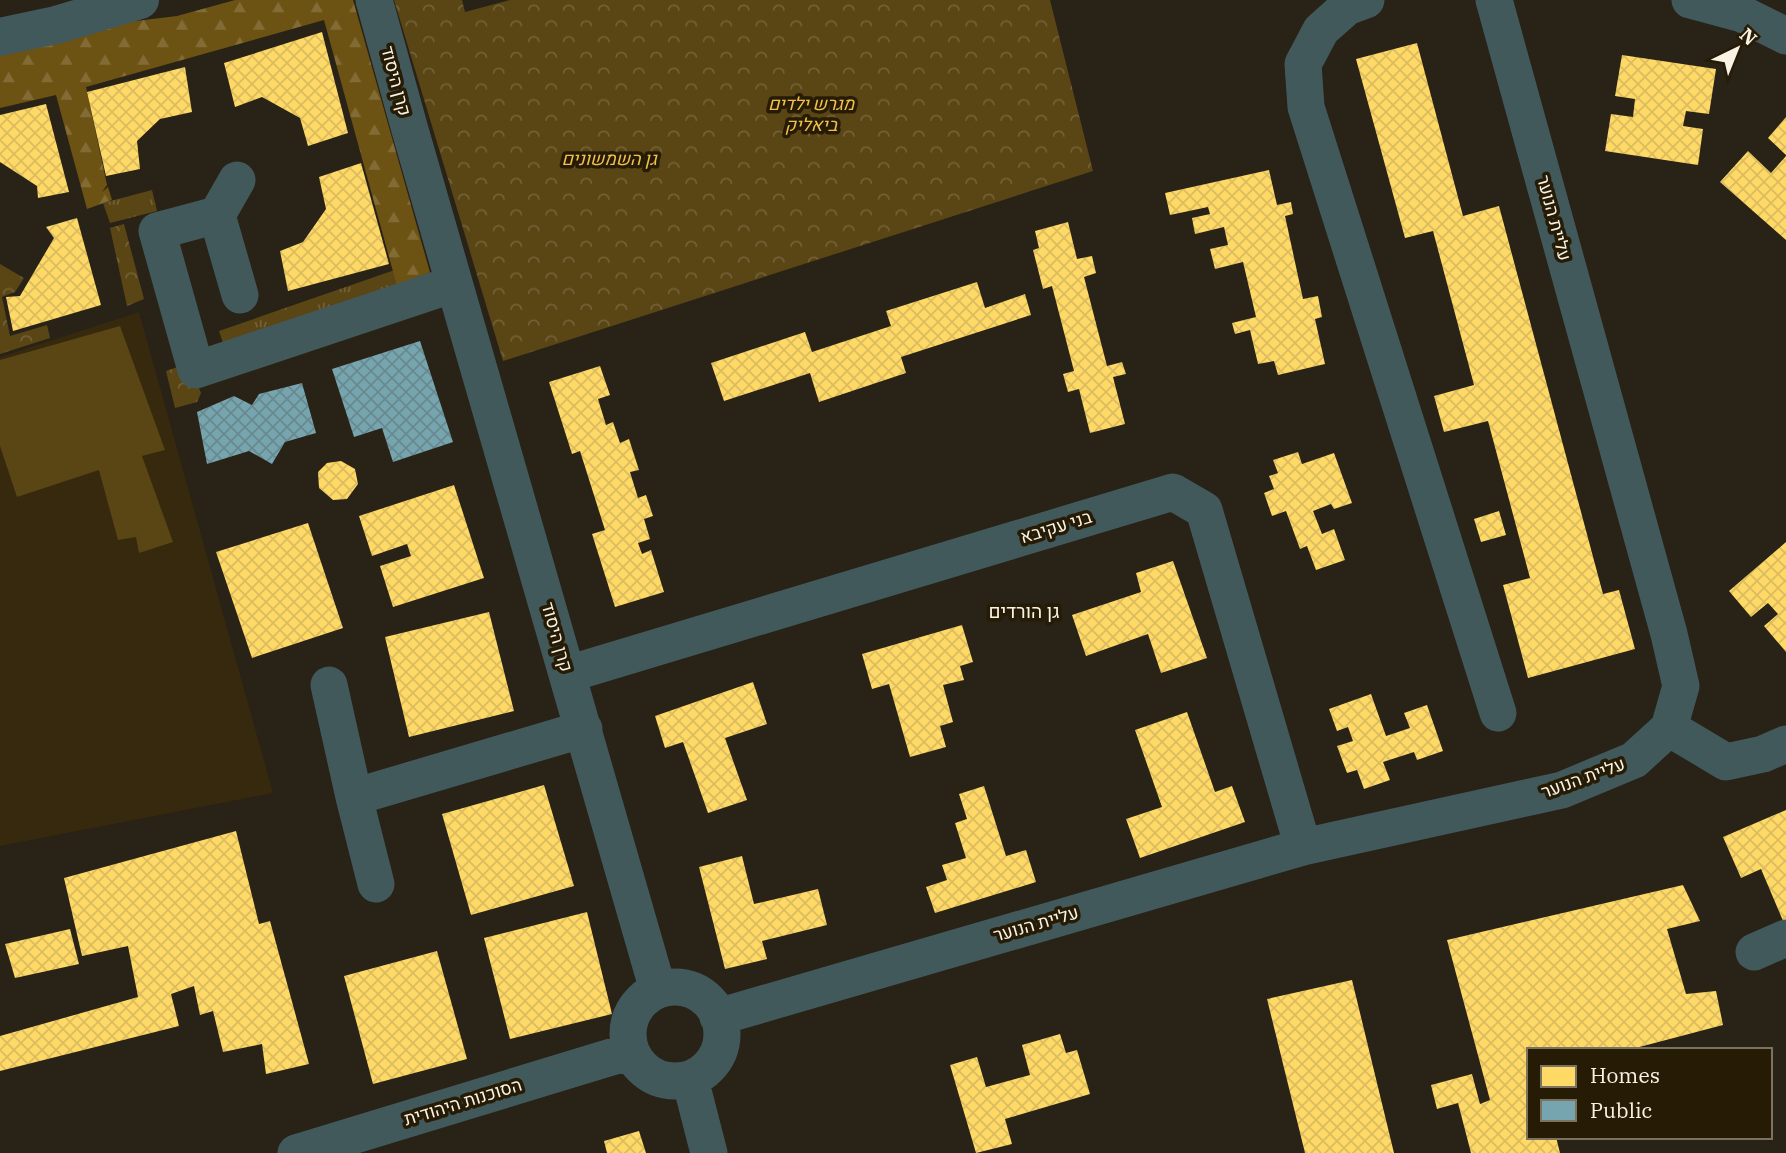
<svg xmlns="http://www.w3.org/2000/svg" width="1786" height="1153" font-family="'IBM Plex Serif',Heebo,serif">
<defs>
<pattern id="grass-tufts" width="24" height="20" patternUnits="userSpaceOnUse" patternTransform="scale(1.75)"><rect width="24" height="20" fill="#5a4514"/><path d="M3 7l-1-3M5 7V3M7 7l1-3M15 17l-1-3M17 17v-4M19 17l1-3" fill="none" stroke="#736036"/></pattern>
<pattern id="forest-firs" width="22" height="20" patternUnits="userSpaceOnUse" patternTransform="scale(1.75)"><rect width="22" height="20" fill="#6c5213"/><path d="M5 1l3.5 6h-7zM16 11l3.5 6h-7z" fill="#826b35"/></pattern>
<pattern id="park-crowns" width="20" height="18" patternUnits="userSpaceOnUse" patternTransform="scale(1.75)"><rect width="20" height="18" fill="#5a4514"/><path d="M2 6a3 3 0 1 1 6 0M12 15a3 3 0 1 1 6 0" fill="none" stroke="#736036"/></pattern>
<pattern id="homes-cross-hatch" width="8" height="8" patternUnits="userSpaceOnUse" patternTransform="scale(1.75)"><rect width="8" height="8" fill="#ffd966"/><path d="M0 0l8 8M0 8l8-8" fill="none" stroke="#dbbc5f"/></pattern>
<pattern id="public-cross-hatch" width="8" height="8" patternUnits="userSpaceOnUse" patternTransform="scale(1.75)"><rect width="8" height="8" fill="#76a5af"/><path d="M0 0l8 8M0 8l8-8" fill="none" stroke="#69898f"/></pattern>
</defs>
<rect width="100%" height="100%" fill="#282217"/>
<!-- built -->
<path fill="#36290d" d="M139,312L273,793L0,846V357Z"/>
<!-- grass -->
<path fill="url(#grass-tufts)" d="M152,190L157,211L110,223L103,203Z
M412,264L417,279L225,349L219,331Z"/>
<!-- forest -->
<path fill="url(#forest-firs)" d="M235,0H353L431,276L397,286L324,20L86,87L107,185L102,192L108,187L112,200L87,209L56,95L0,108V51L111,24L177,16Z"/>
<!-- park -->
<path fill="url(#park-crowns)" d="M394,0H462L465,12L510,0H1050L1093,171L503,361Z
M124,224L144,299L127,306L110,228Z
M0,264L24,278L15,292L2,297L10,336L47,325L50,338L0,354Z
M189,363L201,393L197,402L175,408L166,371Z"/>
<!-- pitch -->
<path fill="#5a4514" d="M120,326L165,450L142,456L173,542L139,553L136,537L118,540L99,470L17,497L0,446V360Z"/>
<!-- homes -->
<path fill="url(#homes-cross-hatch)" d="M322,32L348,133L308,146L300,118L262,97L235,107L224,63Z
M1417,43L1463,216L1499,206L1603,594L1619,590L1635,649L1528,678L1503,585L1530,578L1488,421L1444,432L1434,396L1474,385L1433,231L1405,238L1356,59Z
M1622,55L1716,69L1709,114L1686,111L1683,126L1703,129L1698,165L1605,151L1611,114L1633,117L1635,99L1615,96Z
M185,67L192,112L160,119L137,141L140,169L106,176L87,92Z
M46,104L69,192L38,198L37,186L0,162V115Z
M1786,117V155L1768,138Z
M1748,151L1771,173L1786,156V240L1720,182Z
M361,163L389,264L288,291L280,251L303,242L326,209L319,177Z
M1269,170L1277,205L1291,202L1293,214L1285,216L1303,299L1318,296L1322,317L1315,319L1325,364L1278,375L1274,361L1258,364L1250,330L1235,334L1232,323L1256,317L1243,262L1215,269L1210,249L1228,245L1224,227L1195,234L1192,218L1210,214L1208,207L1170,215L1165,193Z
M77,218L101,305L13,331L6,297L20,296L54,238L46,227Z
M1068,222L1077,259L1092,256L1096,273L1084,277L1107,366L1122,362L1126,374L1113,377L1125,424L1090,433L1079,389L1068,392L1063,374L1074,371L1052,286L1043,289L1033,250L1039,248L1035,231Z
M977,282L985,308L1025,294L1031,315L901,357L906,373L819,402L810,373L724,401L711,363L805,332L812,352L891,326L886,311Z
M600,366L610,395L598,399L606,425L613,422L620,443L629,439L639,470L630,472L638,498L646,495L653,516L644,519L650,539L638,543L642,554L651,550L664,592L615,607L592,534L605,530L580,451L572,454L549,382Z
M1298,452L1302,464L1334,453L1352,503L1334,509L1331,504L1313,511L1322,534L1334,529L1345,560L1316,570L1307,546L1300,549L1286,511L1272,516L1264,493L1274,489L1269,476L1278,473L1273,460Z
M341,461L355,469L358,484L347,499L333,500L319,488L318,472L327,463Z
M454,485L484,578L393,607L380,566L411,556L407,544L372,556L359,516Z
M1499,511L1506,535L1481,542L1474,519Z
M308,523L343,628L252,658L216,552Z
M1786,542V652L1764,626L1778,614L1768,603L1751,617L1729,591Z
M1173,561L1207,658L1161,673L1148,634L1086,656L1072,615L1141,592L1136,573Z
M489,612L514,711L409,737L385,637Z
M962,625L973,662L960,666L964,680L943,685L953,722L940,726L946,747L910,757L889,684L872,689L862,654Z
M753,682L767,724L725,738L747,800L708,813L683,742L665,748L655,716Z
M1371,694L1386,736L1410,728L1404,713L1427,705L1443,751L1417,760L1414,752L1383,762L1390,780L1364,789L1357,770L1347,773L1337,746L1353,741L1348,727L1337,731L1329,709Z
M1187,712L1215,792L1232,786L1245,822L1140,858L1126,819L1162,807L1135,730Z
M544,785L574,886L471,915L442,814Z
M984,786L1006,856L1026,850L1036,882L935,913L926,887L947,880L942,865L966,858L955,823L967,819L959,794Z
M1786,810V928L1761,869L1741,878L1723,837Z
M236,831L259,924L270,921L309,1064L266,1074L262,1044L223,1052L213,1011L200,1015L194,986L171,994L179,1026L0,1071V1036L138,997L128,946L82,956L64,878Z
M742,856L754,904L818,889L827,925L762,941L767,959L725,969L699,867Z
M1683,885L1700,921L1667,929L1686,994L1716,991L1723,1025L1628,1050H1529V1137H1556L1560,1153H1471L1458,1103L1437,1109L1431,1085L1472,1074L1480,1104L1490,1100L1447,940Z
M587,912L612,1014L510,1039L484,938Z
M70,929L79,964L15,978L5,944Z
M437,951L467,1059L373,1084L344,976Z
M1352,980L1394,1153H1305L1267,999Z
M1060,1034L1066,1053L1077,1050L1090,1094L1005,1119L1012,1144L976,1153L950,1065L977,1057L986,1087L1030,1075L1022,1045Z
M639,1131L646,1153H607L604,1141Z"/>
<!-- public -->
<path fill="url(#public-cross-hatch)" d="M420,341L453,442L393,462L382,428L354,437L332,369Z
M302,383L316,433L285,442L272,464L249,451L207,464L197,412L234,396L252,405L259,394Z"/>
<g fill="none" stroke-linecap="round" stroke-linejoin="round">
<!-- minor -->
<path stroke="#42595c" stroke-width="37" d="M374,0L410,130L658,990
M1366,0L1347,7L1321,30L1303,64L1306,107L1498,713
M1690,0L1742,14L1786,36
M237,180L217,215L157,231L196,370L454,284
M217,215L240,295
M568,674L1173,492L1204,510L1303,847
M329,685L354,797L584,729
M1669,728L1726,762L1763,754L1786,744
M354,797L376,884
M1754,952L1786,938
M628 1034a47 47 0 1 1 94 0a47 47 0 1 1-94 0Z
M718,1017L1303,847L1562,790L1634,760L1669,728L1681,686L1669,634L1494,0
M690,1079L709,1153
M296,1153L631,1051"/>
<!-- tertiary -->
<path stroke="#42595c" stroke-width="38" d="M0,37L56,25L140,0"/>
</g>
<g text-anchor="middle" stroke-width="7" stroke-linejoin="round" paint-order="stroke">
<!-- street labels -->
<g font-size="18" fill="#faf3e5" stroke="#261c05">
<text transform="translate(396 81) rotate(75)" y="6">קרן היסוד</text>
<text transform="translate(1554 218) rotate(75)" y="6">עליית הנוער</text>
<text transform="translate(1056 527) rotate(-17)" y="6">בני עקיבא</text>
<text transform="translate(557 637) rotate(74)" y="6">קרן היסוד</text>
<text transform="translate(1583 778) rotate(-20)" y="6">עליית הנוער</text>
<text transform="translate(1036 924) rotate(-16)" y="6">עליית הנוער</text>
<text transform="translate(463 1102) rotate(-17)" y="6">הסוכנות היהודית</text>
</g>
<!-- park labels -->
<g font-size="18" font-style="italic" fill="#f4c049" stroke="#261c05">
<text x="811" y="110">מגרש ילדים<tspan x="811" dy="21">ביאליק</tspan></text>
<text x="609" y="165">גן השמשונים</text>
</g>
<!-- neighbourhood labels -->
<g font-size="19" fill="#faf3e5" stroke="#261c05">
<text x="1024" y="618">גן הורדים</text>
</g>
</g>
<!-- legend -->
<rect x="1527" y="1048" width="245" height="91" fill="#261c05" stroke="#7b725f" stroke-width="2"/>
<rect x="1541" y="1066" width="35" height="21" fill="#ffd966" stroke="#7b725f" stroke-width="2"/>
<text x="1590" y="1083" font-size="21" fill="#faf3e5">Homes</text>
<rect x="1541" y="1100" width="35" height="21" fill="#76a5af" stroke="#7b725f" stroke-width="2"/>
<text x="1590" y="1118" font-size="21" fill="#faf3e5">Public</text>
<!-- north arrow -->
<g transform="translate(1737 49) rotate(43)" stroke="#261c05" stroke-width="5" paint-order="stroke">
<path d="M0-5L12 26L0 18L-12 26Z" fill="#faf3e5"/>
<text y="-10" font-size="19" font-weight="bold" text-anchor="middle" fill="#faf3e5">N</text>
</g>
</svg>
